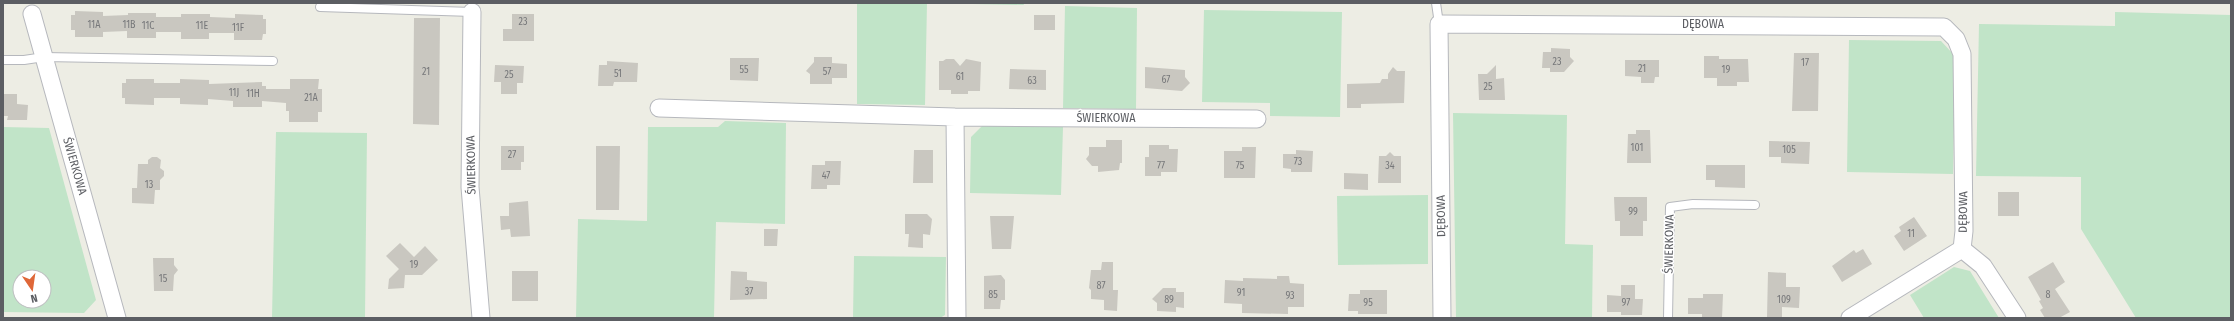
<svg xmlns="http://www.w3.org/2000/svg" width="2234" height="321" font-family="'Fira Sans Condensed',sans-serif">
<rect width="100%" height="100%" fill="#edede4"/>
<!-- green -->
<path fill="#c1e4c8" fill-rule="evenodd" d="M857,3H1023L1024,5L927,3L925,105L857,104Z
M1065,6L1137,8L1136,109L1063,108Z
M1204,10L1342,12L1340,117L1270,116V103L1202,102Z
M2115,12L2231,15V318H2136L2081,229V177L1976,176L1979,24L2115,26Z
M1849,40L1941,41L1955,56L1953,174L1847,172Z
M1453,113L1567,115L1565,244L1593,245L1592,318H1456Z
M725,121L786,123L785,224L716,222L714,318H576L578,219L647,221L648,127H718Z
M983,125L1063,127L1061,195L970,193L971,137Z
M3,127L49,128L96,300L84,313L3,312ZM20,277H44V301H20Z
M276,132L367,133L365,317H272Z
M1428,195V264L1338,265L1337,196Z
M854,256L946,257L945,315L940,318H853Z
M1954,267L1970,271L1999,318H1924L1910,295Z"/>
<!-- building -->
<path fill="#c9c7c0" d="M75,11L103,12V16L128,15V13H156V17H181V14H210V17L235,18V14L263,15V19H266V34H263L262,40H234V33H209V39H181V32H156V38H127V31L103,32V37H75V30H71V15H75Z
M512,14H534V41H503V29H512Z
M1034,15H1055V30H1034Z
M414,18H440L439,125L413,124Z
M1551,48L1570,49V57L1574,61L1564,72H1550V68H1542L1543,52H1551Z
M1794,53H1819L1818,111H1792Z
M1704,56H1719V59H1748L1749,82H1737V86H1717V78H1704Z
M814,57H832V63L847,64V78H832V84H810V74L806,71L814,62Z
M730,58H759L758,81L730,80Z
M946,59H954L960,66L966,59L981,62L980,91H968V94H951V90H939V61H943Z
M1625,60H1659V77H1655L1654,83H1641V77L1625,76Z
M607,61L638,63L637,82H614L613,86H598L599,65H607Z
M495,65L524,66L523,83H517V94H501V82H494Z
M1496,65V79L1504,78L1505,100H1479L1478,74H1487Z
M1145,67L1185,70V77L1190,83L1182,91L1145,88Z
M1393,67L1397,71H1405L1404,103L1361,104V108H1347V84L1380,83L1382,79H1388V74Z
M1010,69L1046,70V90L1009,89Z
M126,79H154V83H180V79L209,80V84L262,82V86H266V89H290V79H319L318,89H322V112H318V122H289V111H286V103L262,101V107H233V101L208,99V105L180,104V98H154V105L125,104V98H122V83H126Z
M3,94H17V104L28,105L27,120H7L8,116H3Z
M1636,130H1650L1651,163H1627L1628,134H1636Z
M1106,140H1122V163H1120L1119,170L1098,172V166H1092L1086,159L1089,155V147H1106Z
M1769,141L1810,142L1809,164L1781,163V157H1769Z
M1149,145H1169V149H1178L1177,172H1161V176H1145V157H1149Z
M501,146H524V162H521V170H501Z
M596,146H620L619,210H596Z
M1242,147H1256L1255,178H1224V151H1242Z
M914,150H933V183H913Z
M1296,150L1313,151L1312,172H1291V169L1283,168V154H1296Z
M1390,152L1394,156H1401V183H1378L1379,156H1386Z
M152,157H157L161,160L160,168L164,171V176L160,180V190H155L154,204L132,203V188H137L138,164H148V160Z
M825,161H841L840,185H827V189H811L812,165H825Z
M1706,165H1745V188L1715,187V180H1706Z
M1344,173L1368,174V190L1344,189Z
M1998,192H2019V216H1998Z
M1614,197H1647V221H1643V236H1620V221H1615Z
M528,201L530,236L511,237L510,229L501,230L500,216H509V203Z
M905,214H927L932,219L930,235L923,234V248L908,247L909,234H905Z
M990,216H1014L1011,249H992Z
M1914,217L1927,236L1904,251L1894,236L1901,231L1899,227Z
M764,229H778L777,246H764Z
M400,243L414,257L425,246L438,260L422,275H405L404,288L388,289L389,279L399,269L386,256Z
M1863,249L1872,264L1842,282L1832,266L1854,250L1856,253Z
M153,258H174V265L178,270L174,275L173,291H154Z
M1102,262H1113V290H1118L1117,311L1104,310V300L1091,299V290L1089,288L1091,270H1101Z
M2053,262L2065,282L2055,289L2070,312L2059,318H2045L2040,310L2043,308L2039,301L2041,300L2028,277Z
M512,271H538V301H512Z
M731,271L747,272V280L767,282V299L730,300Z
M1768,272L1786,273V287H1800L1799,308L1782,307V317H1767Z
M1001,275L1005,280V300H1001L1000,309H984V276Z
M1277,276H1289L1290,283L1304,284V307H1288V314L1242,313V304L1224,303L1225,280L1243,281V278L1277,279Z
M1621,285H1635V299H1643L1642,315H1621V312H1607V295L1621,296Z
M1163,288H1176V292H1184V308L1176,307V312L1157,311V303L1152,299Z
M1360,290H1387V314H1358V311H1348L1349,294H1360Z
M1703,294H1723L1722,318H1702V314H1688V298H1703Z"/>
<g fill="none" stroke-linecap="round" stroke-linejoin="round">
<defs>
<path id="lane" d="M1436,3L1439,24
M320,7L472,12
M3,60H24L44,57L273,61
M1668,318L1670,207L1693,204L1755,205"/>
<path id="street" d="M472,12L470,187L481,318
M32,14L117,318
M659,108L955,117L1257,119
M955,117L957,318
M1962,249L1983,266L2017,318
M1442,318L1439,24L1944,27L1956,39L1962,54L1964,231L1962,249
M1850,318L1962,249"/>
</defs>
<!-- lane casing -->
<use href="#lane" stroke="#b6b8bd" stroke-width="10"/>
<!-- street casing -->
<use href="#street" stroke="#b6b8bd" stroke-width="19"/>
<!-- lane -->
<use href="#lane" stroke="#fff" stroke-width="8"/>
<!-- street -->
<use href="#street" stroke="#fff" stroke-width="17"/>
</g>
<g text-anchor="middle" stroke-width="3" stroke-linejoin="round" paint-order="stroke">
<!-- number labels -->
<g font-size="10" fill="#77787a">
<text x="523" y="25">23</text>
<text x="94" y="28">11A</text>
<text x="129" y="28">11B</text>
<text x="148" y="29">11C</text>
<text x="202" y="29">11E</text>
<text x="238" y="31">11F</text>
<text x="1557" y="65">23</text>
<text x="1805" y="66">17</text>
<text x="1642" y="72">21</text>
<text x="744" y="73">55</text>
<text x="1726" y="73">19</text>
<text x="426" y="75">21</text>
<text x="827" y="75">57</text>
<text x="618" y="77">51</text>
<text x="509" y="78">25</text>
<text x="960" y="80">61</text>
<text x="1166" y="83">67</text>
<text x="1032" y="84">63</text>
<text x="1488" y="90">25</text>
<text x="234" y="96">11J</text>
<text x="253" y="97">11H</text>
<text x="311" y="101">21A</text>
<text x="1637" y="151">101</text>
<text x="1789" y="153">105</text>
<text x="512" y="158">27</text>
<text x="1298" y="165">73</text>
<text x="1161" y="169">77</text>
<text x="1240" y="169">75</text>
<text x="1390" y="169">34</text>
<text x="826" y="179">47</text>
<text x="149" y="188">13</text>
<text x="1633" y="215">99</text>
<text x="1911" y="237">11</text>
<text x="414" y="268">19</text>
<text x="163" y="282">15</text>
<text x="1101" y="289">87</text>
<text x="749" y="295">37</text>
<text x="1241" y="296">91</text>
<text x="993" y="298">85</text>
<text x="2048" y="298">8</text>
<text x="1290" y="299">93</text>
<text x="1169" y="303">89</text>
<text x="1784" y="303">109</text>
<text x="1368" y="306">95</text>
<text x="1626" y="306">97</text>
</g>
<!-- street labels -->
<g font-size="12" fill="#5c5e63" stroke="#fff">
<text x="1703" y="28">DĘBOWA</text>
<text x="1106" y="122">ŚWIERKOWA</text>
<text transform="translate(471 165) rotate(-91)" y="4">ŚWIERKOWA</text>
<text transform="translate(75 166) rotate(74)" y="4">ŚWIERKOWA</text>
<text transform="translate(1963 212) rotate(-89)" y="4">DĘBOWA</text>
<text transform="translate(1441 216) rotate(-91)" y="4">DĘBOWA</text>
<text transform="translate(1669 244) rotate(-89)" y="4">ŚWIERKOWA</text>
</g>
</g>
<!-- border -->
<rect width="2234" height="321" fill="none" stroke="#5c5e63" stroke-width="8"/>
<!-- north arrow -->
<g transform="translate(32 289) rotate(167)"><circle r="19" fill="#ffffff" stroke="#bebfc1"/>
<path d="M0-3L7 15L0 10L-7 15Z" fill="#df6738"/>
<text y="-6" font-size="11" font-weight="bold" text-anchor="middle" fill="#5c5e63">N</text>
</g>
</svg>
